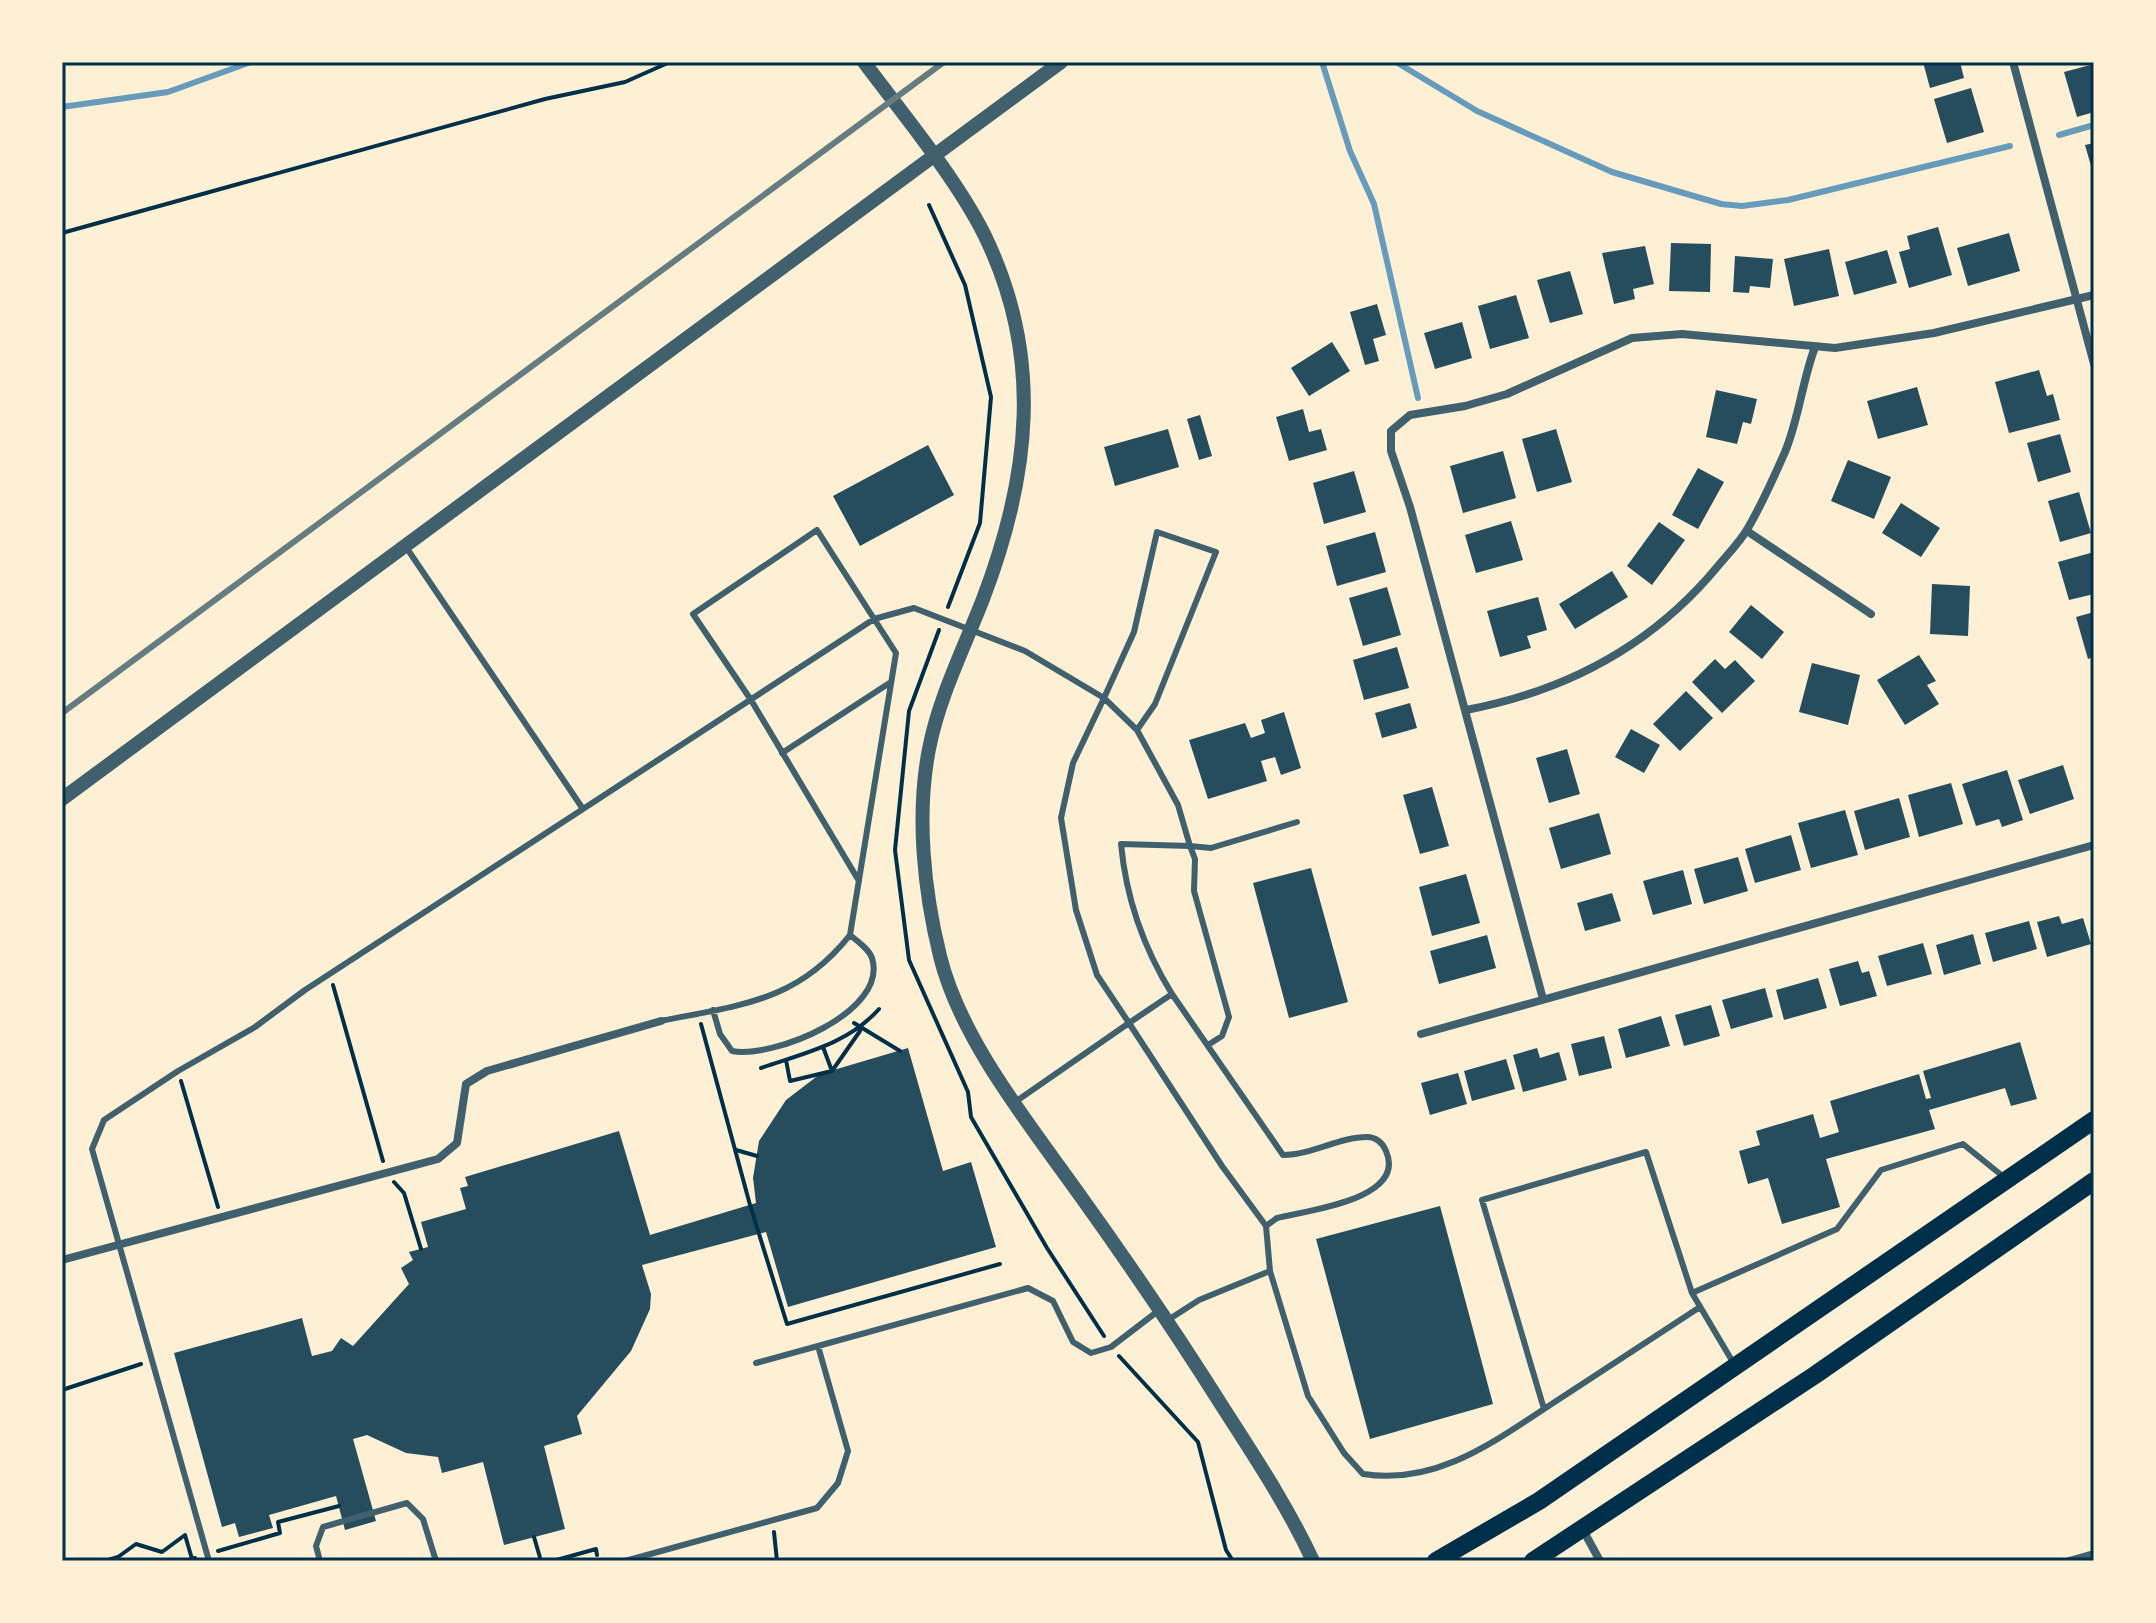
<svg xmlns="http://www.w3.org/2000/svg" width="2156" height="1623" font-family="Manrope,sans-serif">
<rect width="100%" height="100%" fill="#fdf0d5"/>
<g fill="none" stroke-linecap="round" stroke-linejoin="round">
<!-- stream -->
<path stroke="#669bbc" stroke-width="6" d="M1322,62L1350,151L1374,204L1418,398
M1396,62L1477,111L1612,172L1721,204L1742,206L1788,200L2010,146
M62,107L168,92L251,62
M2059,135L2094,125"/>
</g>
<!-- building -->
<path fill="#264d5e" d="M1923,62H1960L1964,78L1930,88Z
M2094,64V112L2077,117L2064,72Z
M1971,88L1984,132L1947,143L1934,99Z
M2094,143V173H2093L2085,145Z
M1938,227L1952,275L1909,288L1899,252L1910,249L1907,236Z
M2009,233L2020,271L1968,286L1957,248Z
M1671,243L1711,244L1710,292L1669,291Z
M1645,246L1654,284L1633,289L1635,299L1614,304L1602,253Z
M1829,249L1839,296L1794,306L1784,259Z
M1887,250L1897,283L1854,295L1845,262Z
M1735,256L1773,259L1770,288L1750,286L1749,293L1733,292Z
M1570,271L1583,314L1550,323L1537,280Z
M1516,295L1529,338L1490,349L1478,306Z
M1377,304L1386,335L1373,339L1379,361L1365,365L1350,312Z
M1462,322L1472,358L1435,369L1424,333Z
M1332,342L1350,371L1309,396L1291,368Z
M2039,370L2047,396L2053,394L2060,420L2009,433L1995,382Z
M1917,387L1928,425L1878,439L1867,401Z
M1716,390L1757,399L1751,424L1743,422L1737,444L1706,437Z
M1303,409L1309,432L1321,429L1327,450L1289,461L1276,417Z
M1200,415L1212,456L1199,460L1187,419Z
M1168,429L1179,467L1115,486L1104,447Z
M1556,429L1572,482L1537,492L1522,439Z
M2060,434L2071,472L2038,482L2027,443Z
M928,445L954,495L860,546L833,496Z
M1503,451L1516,498L1463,513L1450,466Z
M1848,460L1891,477L1874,519L1831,501Z
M1698,468L1724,482L1698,529L1672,515Z
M1354,471L1366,512L1324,524L1313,483Z
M2079,492L2091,533L2060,542L2048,501Z
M1901,503L1940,528L1921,557L1882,533Z
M1511,521L1523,560L1476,573L1465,535Z
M1659,522L1685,540L1652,585L1627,566Z
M1375,532L1386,572L1337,586L1326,546Z
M2094,552V594L2069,600L2058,562Z
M1612,571L1628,597L1575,629L1559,604Z
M1932,584L1970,586L1968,636L1930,634Z
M1387,587L1401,635L1363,646L1349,598Z
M1538,597L1547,630L1527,636L1531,648L1500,657L1487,611Z
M1751,605L1784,632L1762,659L1729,632Z
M2094,612V657L2088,659L2076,617Z
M1397,647L1409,688L1364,700L1353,660Z
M1919,655L1936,681L1927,685L1939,704L1905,725L1877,680Z
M1715,659L1725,669L1735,660L1755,681L1722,713L1692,682Z
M1812,663L1860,675L1848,725L1799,712Z
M1686,691L1713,718L1680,751L1653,724Z
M1410,703L1417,728L1382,738L1375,713Z
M1284,712L1301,768L1281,775L1275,757L1261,761L1267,781L1208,799L1189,740L1245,723L1251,738L1265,733L1261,720Z
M1631,729L1660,745L1644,773L1615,757Z
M1567,749L1580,794L1549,803L1536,758Z
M2063,765L2074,799L2030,814L2018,780Z
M2007,770L2023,820L2002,827L1999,819L1976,826L1962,784Z
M1951,783L1963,824L1919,837L1908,795Z
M1432,787L1449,846L1420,854L1403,795Z
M1899,798L1910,837L1865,850L1854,811Z
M1845,810L1858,855L1811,868L1798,823Z
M1599,813L1611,854L1561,869L1549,828Z
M1791,835L1801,870L1755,883L1745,849Z
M1738,857L1748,891L1704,904L1694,869Z
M1311,868L1348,1002L1289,1018L1253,883Z
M1683,870L1692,904L1653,915L1643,881Z
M1466,874L1480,923L1432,936L1419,887Z
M1612,893L1621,921L1585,931L1577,903Z
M2059,916L2062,924L2083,918L2091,944L2047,957L2037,922Z
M2029,921L2037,949L1993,962L1985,933Z
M1973,934L1981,964L1944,975L1936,945Z
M1487,935L1496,968L1439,984L1430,951Z
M1923,943L1932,974L1887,986L1878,956Z
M1858,961L1862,973L1869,971L1877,996L1840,1006L1829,969Z
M1818,978L1827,1008L1784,1020L1776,990Z
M1765,988L1773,1017L1731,1029L1722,1000Z
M1711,1005L1720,1036L1684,1046L1675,1015Z
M1661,1016L1670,1046L1626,1058L1618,1029Z
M1604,1036L1612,1068L1579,1076L1571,1044Z
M2020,1042L2037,1099L2011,1106L2005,1088L1929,1110L1935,1129L1826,1159L1840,1207L1782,1224L1768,1178L1748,1184L1739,1151L1760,1145L1756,1131L1813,1114L1820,1138L1839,1132L1830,1101L1919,1074L1926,1099L1931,1098L1923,1071Z
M908,1048L943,1171L971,1162L996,1247L788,1307L766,1232L642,1265L651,1294L650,1309L631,1351L577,1416L582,1434L544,1446L565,1529L504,1545L483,1462L442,1473L438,1457L406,1453L367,1435L353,1439L376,1521L345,1530L336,1496L269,1515L273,1528L239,1537L235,1523L222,1527L174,1353L302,1318L312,1356L332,1351L341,1338L353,1346L409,1284L401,1268L413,1260L409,1252L428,1247L421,1222L466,1209L460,1188L468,1186L465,1177L619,1131L650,1235L756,1203L753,1178L759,1141L786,1100L820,1074Z
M1537,1048L1540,1058L1559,1052L1567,1080L1523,1092L1513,1055Z
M1506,1059L1515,1089L1472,1101L1464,1071Z
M1458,1073L1467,1104L1430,1115L1421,1083Z
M1440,1206L1493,1404L1370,1439L1316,1239Z"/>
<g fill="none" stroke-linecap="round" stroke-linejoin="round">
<!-- path -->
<path stroke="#003049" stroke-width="4" d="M929,205L965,285L991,397L980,523L948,607
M62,233L545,99L625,82L670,62
M939,630L909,711L895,850L909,960L968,1092L971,1117L1047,1248L1104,1336
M333,985L383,1161
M854,1023L900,1051
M701,1024L750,1205L787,1324L1000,1264
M823,1047L832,1071
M786,1060L790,1081L832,1071L860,1031
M761,1068C804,1053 848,1044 879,1009
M181,1081L218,1207
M736,1150L757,1156
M394,1182L404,1193L421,1249
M1119,1356L1198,1442L1226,1550L1233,1561
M62,1390L141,1364
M774,1532L777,1561
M534,1537L541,1561
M218,1551L280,1533L278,1522L339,1506
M105,1561L118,1557L136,1544L162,1552L185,1535L192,1559L195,1558
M553,1561L596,1549L597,1555"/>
<!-- service -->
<path stroke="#3f606c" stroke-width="6" d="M406,547L583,809L874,619L914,608L1025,651L1104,698L1073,763L1061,818L1076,910L1097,975L1129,1023L1015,1102
M1137,730L1104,698L1134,632L1157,532L1216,552L1155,704L1137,730L1178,805L1190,846L1211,848L1297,822
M782,753L891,682
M1172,994L1283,1155C1312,1155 1339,1137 1367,1137C1376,1137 1383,1143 1386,1151C1407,1199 1309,1210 1277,1218L1266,1226L1270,1271
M713,1010L720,1034L732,1051C773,1059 889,1012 872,958C869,949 857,941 850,935
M661,1021C740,1005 797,1002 850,935L896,653L817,530L693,614L751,700L859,881
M1208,1045L1222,1036L1229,1017L1194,891L1195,859L1190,846L1121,844C1126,898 1143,947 1172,994L1129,1023L1222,1166L1266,1226
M1692,1293L1734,1364
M1168,1320L1199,1300L1270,1271L1308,1396L1344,1453L1363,1474C1433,1485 1488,1446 1544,1409L1482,1200L1646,1152L1692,1293L1837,1229L1881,1170L1963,1144L2005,1178
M756,1363L818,1346
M1544,1409L1700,1307
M209,1561L92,1149L104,1120L178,1071L255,1027L305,990L583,809
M320,1561L316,1546L323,1527L407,1503L423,1519L436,1561
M625,1561L817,1508L838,1483L848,1451L818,1346L1028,1288L1053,1301L1073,1342L1091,1353L1111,1347L1158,1311"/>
<!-- minor -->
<path stroke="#3f606c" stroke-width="8" d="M2013,62L2094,364
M1747,531L1871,614
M1466,710C1567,691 1652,646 1718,566C1728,554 1740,542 1748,528C1762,504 1774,477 1785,452C1799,418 1802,382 1815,347
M1543,999L1410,507L1391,451V431L1410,415L1465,406L1507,394L1632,338L1682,334L1835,348L1934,333L2094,295
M1421,1034L2094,845
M62,1260L438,1159L457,1143L466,1084L487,1071L661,1021
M1583,1530L1600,1561
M2069,1561L2094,1554"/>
<!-- tertiary -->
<path stroke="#3f606c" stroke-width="14" d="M864,62C902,113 956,178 984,234C1044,356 1030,476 983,599C964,648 939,697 929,749C916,815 924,891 940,956C960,1039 1030,1125 1079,1194C1130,1265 1178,1336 1224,1409C1256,1459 1288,1507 1313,1561
M62,799L1061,62"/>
<!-- primary -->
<path stroke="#003049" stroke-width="18" d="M1436,1561L1539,1501L2094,1120
M1533,1561L1815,1375L2094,1181"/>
<!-- rail -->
<path stroke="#657d81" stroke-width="6" d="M62,713L944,62"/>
</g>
<!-- border -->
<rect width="2156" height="1623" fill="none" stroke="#fdf0d5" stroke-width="128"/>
<rect x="64" y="64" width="2028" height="1495" fill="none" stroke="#003049" stroke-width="3"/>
</svg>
